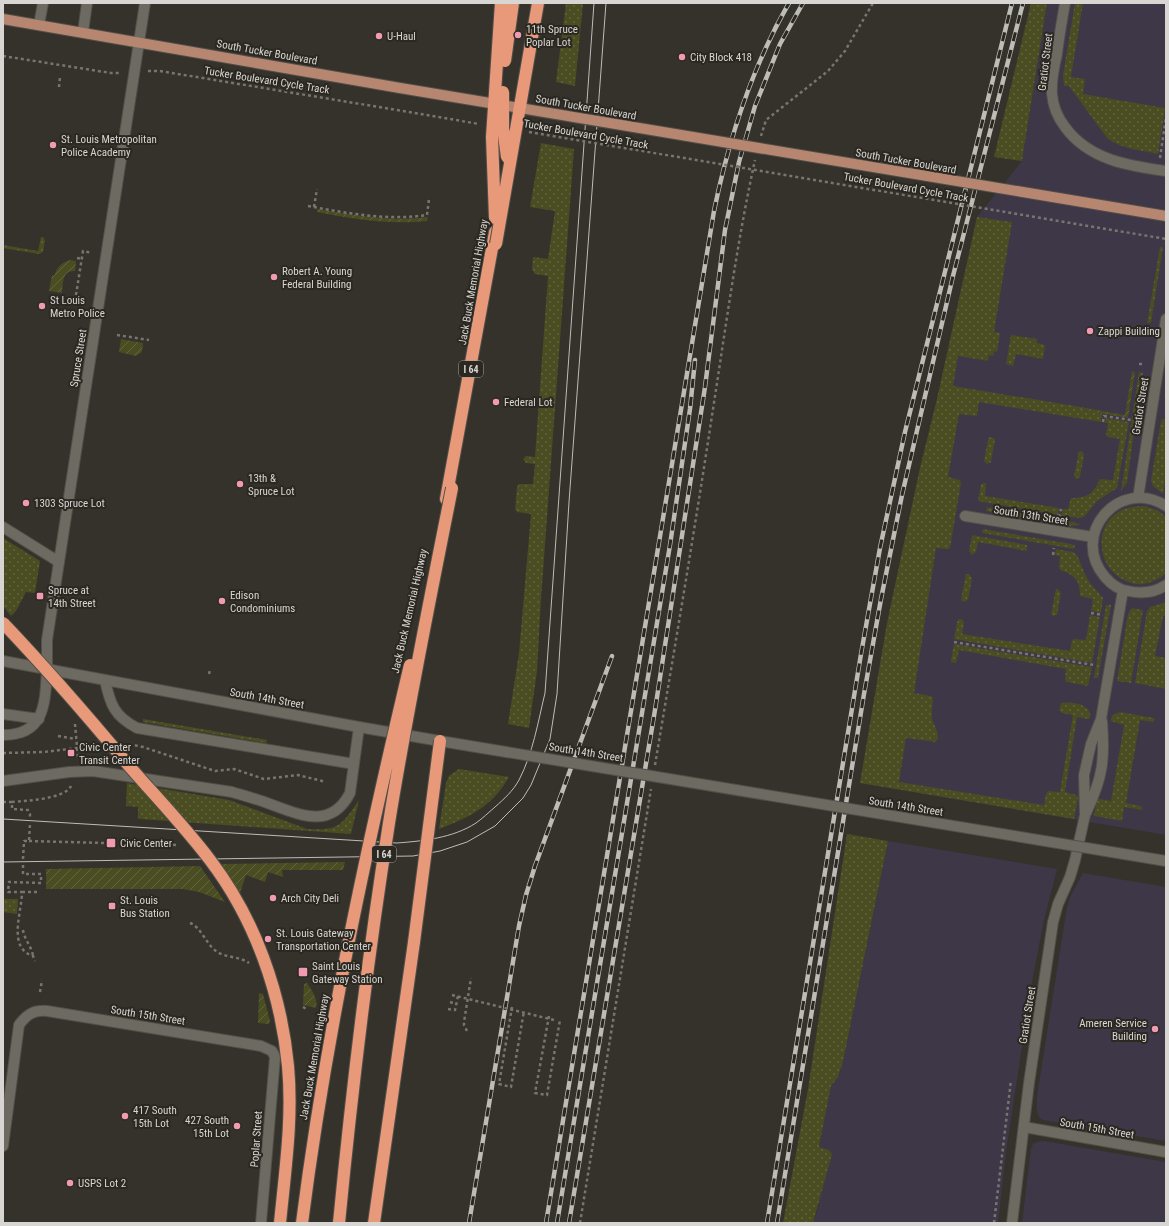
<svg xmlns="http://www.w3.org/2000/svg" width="1169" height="1226" font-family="'Roboto Condensed',sans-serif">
<defs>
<pattern id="grass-dots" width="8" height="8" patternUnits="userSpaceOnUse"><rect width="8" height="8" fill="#4a4c22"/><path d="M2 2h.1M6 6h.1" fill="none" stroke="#636541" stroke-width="1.8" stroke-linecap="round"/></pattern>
<pattern id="garden-furrows" width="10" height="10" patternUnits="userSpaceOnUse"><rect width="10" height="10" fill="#4a4c22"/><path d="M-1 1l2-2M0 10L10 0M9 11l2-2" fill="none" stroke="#636541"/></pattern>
</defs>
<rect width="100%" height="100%" fill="#35322c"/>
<!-- commercial -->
<path fill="#3d3747" d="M1047,3H1166V835L860,783L887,623L920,468L937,399L977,217L1022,161Z
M888,841L1057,869L1044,920L1031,987L1006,1152L998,1223H813L819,1204V1147L831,1086L838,1077L843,1062Z
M1083,873L1166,887V1141L1043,1120L1039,1117L1037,1112V1096L1067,907L1070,897Z
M1044,1141L1166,1162V1223H1022L1031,1149L1033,1144L1037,1142Z"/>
<!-- grass -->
<path fill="url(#grass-dots)" d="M566,3H583L575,86L556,82Z
M1031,3H1047L1022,161L994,157Z
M1075,3H1083L1071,77L1085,79L1083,94L1165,108L1166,103L1158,154C1140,150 1121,149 1107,138L1069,86H1064L1063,75Z
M541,143L574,149L541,599L537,671L529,728L508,724L519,653L531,514L517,512L515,509L517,487L519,484H533L535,464L526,463L523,459L526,456L535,457L548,276L535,274L532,269L533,257L548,259L555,211L530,207Z
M977,217L1012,222L994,332L1000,333L997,352L994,351L993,356L989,355L988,361L958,356L953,386L1075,406V409L1102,413L1101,422L979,402L977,416L959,414L948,477L960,480L961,483L950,548L948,549L936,548L914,693L931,696L933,698C933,705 931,711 932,718C934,728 940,730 937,741L935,742L906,738L899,782L1044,805L1046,794L1048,791L1060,792L1073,715L1062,713L1059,710L1061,703C1071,701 1093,704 1090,718L1088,719L1077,717L1065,792L1077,795L1078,799L1074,819L860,783L887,623L920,468L937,399Z
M41,237H43L45,240L43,252L39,254L3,248V245L38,251Z
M1160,247H1163L1151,323H1147Z
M1011,335L1037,339V343L1045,345L1043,359L1016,354L1013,366L1006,364Z
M1139,372L1143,373C1137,409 1132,446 1127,483L1121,491Z
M1106,418L1129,422L1117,488L1097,501L1084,517L1080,518L1061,516L1063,509H1068L1071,498C1088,498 1093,494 1100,479L1113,480L1120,439L1108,437L1106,435L1108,423H1105Z
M1163,419L1166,420V473L1163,494L1153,486L1151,481L1161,420Z
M990,437L994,438L995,440L991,462L987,464L984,461L988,439Z
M1079,451H1082L1084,455L1080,477L1076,479L1074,476Z
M984,483H986L985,496L1059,508L1058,515L978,501L981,484Z
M1144,506L1157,510L1166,517V573C1160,579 1152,582 1144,584C1137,585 1130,583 1124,580C1091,564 1095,513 1132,507C1136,506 1140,506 1144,506Z
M987,507L1077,523L1080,525L1069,526L986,511Z
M983,529L1071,544L1075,546L1074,549L982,533Z
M972,535L1027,545V551L978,542L976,552L972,555L969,551Z
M3,538L40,561L35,593L26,592L16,611L11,616L3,606Z
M1056,549L1073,552L1077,555L1085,574L1090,583L1103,598L1101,613L1091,611L1093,599L1080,596C1080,579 1074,575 1060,570L1059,567L1060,556L1055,555Z
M966,574H969L972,578L968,600L963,602L961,599Z
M1056,589H1058L1061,593L1057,615L1053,616L1051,614Z
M1166,602V616H1163L1155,656L1166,658V689L1135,683L1147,611L1150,607Z
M1106,605H1111L1098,678H1094Z
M1132,608L1143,610L1131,683L1117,681L1128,614Z
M1090,615L1100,617L1092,663L954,639L957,622L959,619H962L964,623L962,634L1070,651L1072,640L1074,639L1086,640Z
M954,644L1092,667L1088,686L1067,682L1065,680L1066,669L959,650L956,663L951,662V660Z
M1120,712L1154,718L1155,719L1153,722L1140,720L1126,803L1141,806L1143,810L1124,807L1122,821L1094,816L1097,800L1099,799L1111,801L1124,725L1111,721C1111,715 1114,714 1120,712Z
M143,719L267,740L266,743L143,722Z
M459,769L509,777C505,783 501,790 496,795C482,812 459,821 439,829L446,783L449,776Z
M127,783L229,800L307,829C339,831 342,825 359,800L351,834L140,819L138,818V807L126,806Z
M847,834L888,841L843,1062L838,1077L831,1086L819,1147L829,1150L832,1154L831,1158L813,1223H783L808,1089Z
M3,899H18L17,914L3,912Z"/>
<!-- garden -->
<path fill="url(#garden-furrows)" d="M317,209C354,215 390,222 428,217L427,221C389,225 354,219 317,212Z
M70,260L76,261L75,271C62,270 63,284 62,293L49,291L52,275L54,276C57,267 61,263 70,260Z
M121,339L143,343L142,352L136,356L119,352Z
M1132,371L1135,372L1128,418L1075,409V406L1125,415Z
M345,862L343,870H282L283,877L268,872L265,882L246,875L240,893L221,864Z
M200,866L225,902L199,892L183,889H46V869Z
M307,983C312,991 318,998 316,1008L303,1005L304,984Z
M259,993L263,994L270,1021L269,1024L258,1023Z"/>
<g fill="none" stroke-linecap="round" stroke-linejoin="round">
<defs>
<path id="lane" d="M1065,3C1062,20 1059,37 1057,54C1054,67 1051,80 1052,94C1053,106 1058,118 1065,127C1089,160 1129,166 1166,171
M39,25L43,3
M83,32L87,3
M1138,498L1166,319
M1166,506C1119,476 1069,535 1105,577C1111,584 1119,590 1128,591C1141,594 1154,593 1166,585
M965,516L1093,537
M3,527L59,562
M105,680C110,704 114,716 137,728L354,764
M3,714L39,719
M3,735C46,735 45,702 47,669
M3,781L69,772L93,771L232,792C245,796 257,799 270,804C300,815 331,830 350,793L359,727
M1086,813C1103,777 1105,760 1102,721
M1085,815L1084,775L1091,744L1101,719L1123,590"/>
<path id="street" d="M47,669V640L145,3
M1024,1127L1166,1152
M3,1146L19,1025C27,1014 34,1010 47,1011L261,1046L272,1051L275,1057L261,1223
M1012,1223L1029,1083L1053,922L1058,904L1070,877L1075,860L1085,815"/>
<path id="secondary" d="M3,661L359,727L440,741"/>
<path id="primary" d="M3,19L400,88"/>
<path id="highway" d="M446,499L495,232
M374,1223L414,942"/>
</defs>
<!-- lane casing -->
<use href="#lane" stroke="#514f49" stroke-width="12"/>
<!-- street casing -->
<use href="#street" stroke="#514f49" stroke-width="12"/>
<!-- secondary casing -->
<use href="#secondary" stroke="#514f49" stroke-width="12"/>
<!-- primary casing -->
<use href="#primary" stroke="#514f49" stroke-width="12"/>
<!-- highway casing -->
<use href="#highway" stroke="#514f49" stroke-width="14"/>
<!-- path -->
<path stroke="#787570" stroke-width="2.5" stroke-dasharray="3 3" stroke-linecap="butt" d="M3,56L111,73H121
M148,71H160L397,110
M59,87L60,77
M761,136L766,120L828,71L845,51L873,3
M1160,158L1166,117
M308,206C347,213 387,221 427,215L429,199
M314,207L317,189
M77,258L82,259
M76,295L83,251L92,253
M117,335L149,340
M1139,364H1145
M1103,422L1104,416L1131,420
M1059,517L1061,509
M1053,555L1054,548
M1091,613L1103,615
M954,642L1094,665
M209,674L210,670
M75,724L78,758
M58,736L76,739
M129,744L143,747L215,771L234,769L264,779L298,775L326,782
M3,753L44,752L94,746
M655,765C675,646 695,528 713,409C726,326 737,242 755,160
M3,802H12V809L28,810L30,814V817
M12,802C25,801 65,799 71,786
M29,841L179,845
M23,859L24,841H29L30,824
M23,865V874H41V883L9,882L8,892H22C22,912 7,948 33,956L35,961
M22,892H38
M190,923C201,927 206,944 216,951C225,958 239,956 249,963
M23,930C24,939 32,947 33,956
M40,992L42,980
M450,1002L456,1004
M303,1007L308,1010
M512,1007L499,1084L511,1087L524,1011
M448,1009L455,1010L458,996
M549,1016L535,1093L547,1095L560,1020
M467,1031L464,1025V1022L471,978
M580,1223L651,789
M994,1223L1011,1080"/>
<!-- lane -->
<use href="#lane" stroke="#6d6a62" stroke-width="10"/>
<!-- street -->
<use href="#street" stroke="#6d6a62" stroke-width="10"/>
<!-- secondary -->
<use href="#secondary" stroke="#6d6a62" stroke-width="10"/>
<!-- primary -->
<use href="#primary" stroke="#b68670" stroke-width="10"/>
<!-- highway -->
<use href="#highway" stroke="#e7997a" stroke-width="12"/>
<!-- tram -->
<path stroke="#bebcb7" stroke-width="1" d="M3,819L397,843C423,841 453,838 476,823C483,818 488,813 495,807C504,799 513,791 519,780C533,753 538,722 545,693L594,3
M3,862L413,856L440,851L467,842L495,826L523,798L531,785L550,739L557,694L569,502L606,3"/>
<defs>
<path id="rail" d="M469,1223L519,926L526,895L535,866L612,656
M546,1223L714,211C729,138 752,67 789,3
M557,1223L670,545L690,409L695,360
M569,1223L655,710L705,387L725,230L739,162L755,106L780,44L803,3
M767,1223L861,654L880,548L905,432L1012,3
M777,1223L864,694L881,599L902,495L953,276L1023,3"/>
</defs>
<!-- rail casing -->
<use href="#rail" stroke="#bebcb7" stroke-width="4.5"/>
<!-- rail -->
<use href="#rail" stroke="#2b2822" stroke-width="3" stroke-dasharray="9" stroke-linecap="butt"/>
<defs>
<path id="secondary-bridge" d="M440,741L1166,861"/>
<path id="primary-bridge" d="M400,88L1166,216"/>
<path id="highway-bridge" d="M505,61L513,3
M503,92V128L507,157
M495,218L492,137L501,3
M496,244L538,3
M3,623C47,669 89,718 130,767C157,798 185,827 210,860C255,919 281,993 288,1066C293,1118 285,1171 280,1223
M414,942L440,741
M302,1223C326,1035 366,850 410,665
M339,1223C352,1089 368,955 389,823C407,711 430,599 452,488"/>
</defs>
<!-- secondary-bridge casing -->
<use href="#secondary-bridge" stroke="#514f49" stroke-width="12" stroke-linecap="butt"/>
<!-- primary-bridge casing -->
<use href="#primary-bridge" stroke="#514f49" stroke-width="12" stroke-linecap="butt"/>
<!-- highway-bridge casing -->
<use href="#highway-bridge" stroke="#514f49" stroke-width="14" stroke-linecap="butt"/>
<!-- path-bridge -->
<path stroke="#787570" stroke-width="2.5" stroke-dasharray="3 3" stroke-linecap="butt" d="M397,110L479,124
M529,132L1166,239
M452,995L554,1020"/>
<!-- secondary-bridge -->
<use href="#secondary-bridge" stroke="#6d6a62" stroke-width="10"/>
<!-- primary-bridge -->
<use href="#primary-bridge" stroke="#b68670" stroke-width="10"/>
<!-- highway-bridge -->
<use href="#highway-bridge" stroke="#e7997a" stroke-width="12"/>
</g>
<!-- markers -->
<g fill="#f19ab3" stroke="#2b2822" stroke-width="1.5">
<circle cx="518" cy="35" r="4"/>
<circle cx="379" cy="36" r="4"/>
<circle cx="682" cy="57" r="4"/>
<circle cx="53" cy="145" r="4"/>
<circle cx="274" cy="277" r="4"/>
<circle cx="42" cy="306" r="4"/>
<circle cx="1090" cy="331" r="4"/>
<circle cx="496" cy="402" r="4"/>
<circle cx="240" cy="484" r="4"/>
<circle cx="26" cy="503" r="4"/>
<rect x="36" y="592" width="8" height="8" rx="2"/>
<circle cx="222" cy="601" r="4"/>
<rect x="67" y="749" width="8" height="8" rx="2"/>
<rect x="106" y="838" width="10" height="10" rx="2"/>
<circle cx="273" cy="898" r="4"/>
<rect x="108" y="902" width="8" height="8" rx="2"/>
<circle cx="268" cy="939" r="4"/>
<rect x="298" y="967" width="10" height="10" rx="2"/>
<circle cx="1155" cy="1029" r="4"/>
<circle cx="125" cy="1116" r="4"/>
<circle cx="237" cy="1126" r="4"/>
<circle cx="70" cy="1183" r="4"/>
</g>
<g text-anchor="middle" stroke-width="4" stroke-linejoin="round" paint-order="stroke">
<!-- shield labels -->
<g fill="#2b2822" stroke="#a4a29d" stroke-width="1">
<rect x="459" y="361" width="24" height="16" rx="3"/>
<rect x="372" y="846" width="24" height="16" rx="3"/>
</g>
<g font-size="10" font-weight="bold" fill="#d8d6d2">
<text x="471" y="373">I 64</text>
<text x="384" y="858">I 64</text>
</g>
<!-- poi labels -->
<g font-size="11" fill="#d8d6d2" stroke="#2b2822" text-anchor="start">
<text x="526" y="33">11th Spruce<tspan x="526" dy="13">Poplar Lot</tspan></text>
<text x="387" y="40">U-Haul</text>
<text x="690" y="61">City Block 418</text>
<text x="61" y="143">St. Louis Metropolitan<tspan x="61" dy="13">Police Academy</tspan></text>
<text x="282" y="275">Robert A. Young<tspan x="282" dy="13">Federal Building</tspan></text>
<text x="50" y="304">St Louis<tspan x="50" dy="13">Metro Police</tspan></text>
<text x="1098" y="335">Zappi Building</text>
<text x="504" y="406">Federal Lot</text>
<text x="248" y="482">13th &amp;<tspan x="248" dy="13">Spruce Lot</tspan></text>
<text x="34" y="507">1303 Spruce Lot</text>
<text x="48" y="594">Spruce at<tspan x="48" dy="13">14th Street</tspan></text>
<text x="230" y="599">Edison<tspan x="230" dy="13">Condominiums</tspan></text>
<text x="79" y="751">Civic Center<tspan x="79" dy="13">Transit Center</tspan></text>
<text x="120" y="847">Civic Center</text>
<text x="281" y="902">Arch City Deli</text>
<text x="120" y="904">St. Louis<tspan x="120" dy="13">Bus Station</tspan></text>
<text x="276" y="937">St. Louis Gateway<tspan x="276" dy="13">Transportation Center</tspan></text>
<text x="312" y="970">Saint Louis<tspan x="312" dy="13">Gateway Station</tspan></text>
<text x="1147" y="1027" text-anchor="end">Ameren Service<tspan x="1147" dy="13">Building</tspan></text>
<text x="133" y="1114">417 South<tspan x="133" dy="13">15th Lot</tspan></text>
<text x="229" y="1124" text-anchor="end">427 South<tspan x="229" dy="13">15th Lot</tspan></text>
<text x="78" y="1187">USPS Lot 2</text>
</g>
<!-- street labels -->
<g font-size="11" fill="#d8d6d2" stroke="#2b2822">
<text transform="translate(267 52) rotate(10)" y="4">South Tucker Boulevard</text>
<text transform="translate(1045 62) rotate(-83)" y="4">Gratiot Street</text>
<text transform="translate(267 80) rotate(9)" y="4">Tucker Boulevard Cycle Track</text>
<text transform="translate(586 107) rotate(10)" y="4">South Tucker Boulevard</text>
<text transform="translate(586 134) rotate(10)" y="4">Tucker Boulevard Cycle Track</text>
<text transform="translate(906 161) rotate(10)" y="4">South Tucker Boulevard</text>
<text transform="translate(906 187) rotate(10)" y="4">Tucker Boulevard Cycle Track</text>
<text transform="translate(473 282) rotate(-80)" y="4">Jack Buck Memorial Highway</text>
<text transform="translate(78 358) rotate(-81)" y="4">Spruce Street</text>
<text transform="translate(1140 406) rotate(-81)" y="4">Gratiot Street</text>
<text transform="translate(1031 515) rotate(9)" y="4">South 13th Street</text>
<text transform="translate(409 611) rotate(-77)" y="4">Jack Buck Memorial Highway</text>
<text transform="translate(267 698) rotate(10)" y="4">South 14th Street</text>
<text transform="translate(586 752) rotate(9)" y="4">South 14th Street</text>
<text transform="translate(906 806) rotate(9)" y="4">South 14th Street</text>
<text transform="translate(148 1015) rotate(9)" y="4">South 15th Street</text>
<text transform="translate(1027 1015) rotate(-81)" y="4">Gratiot Street</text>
<text transform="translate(314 1057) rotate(-80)" y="4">Jack Buck Memorial Highway</text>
<text transform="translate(1097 1128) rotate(10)" y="4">South 15th Street</text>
<text transform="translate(256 1139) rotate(-86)" y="4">Poplar Street</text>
</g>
</g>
<!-- border -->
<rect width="1169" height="1226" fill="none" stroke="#d8d6d2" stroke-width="8"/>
</svg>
